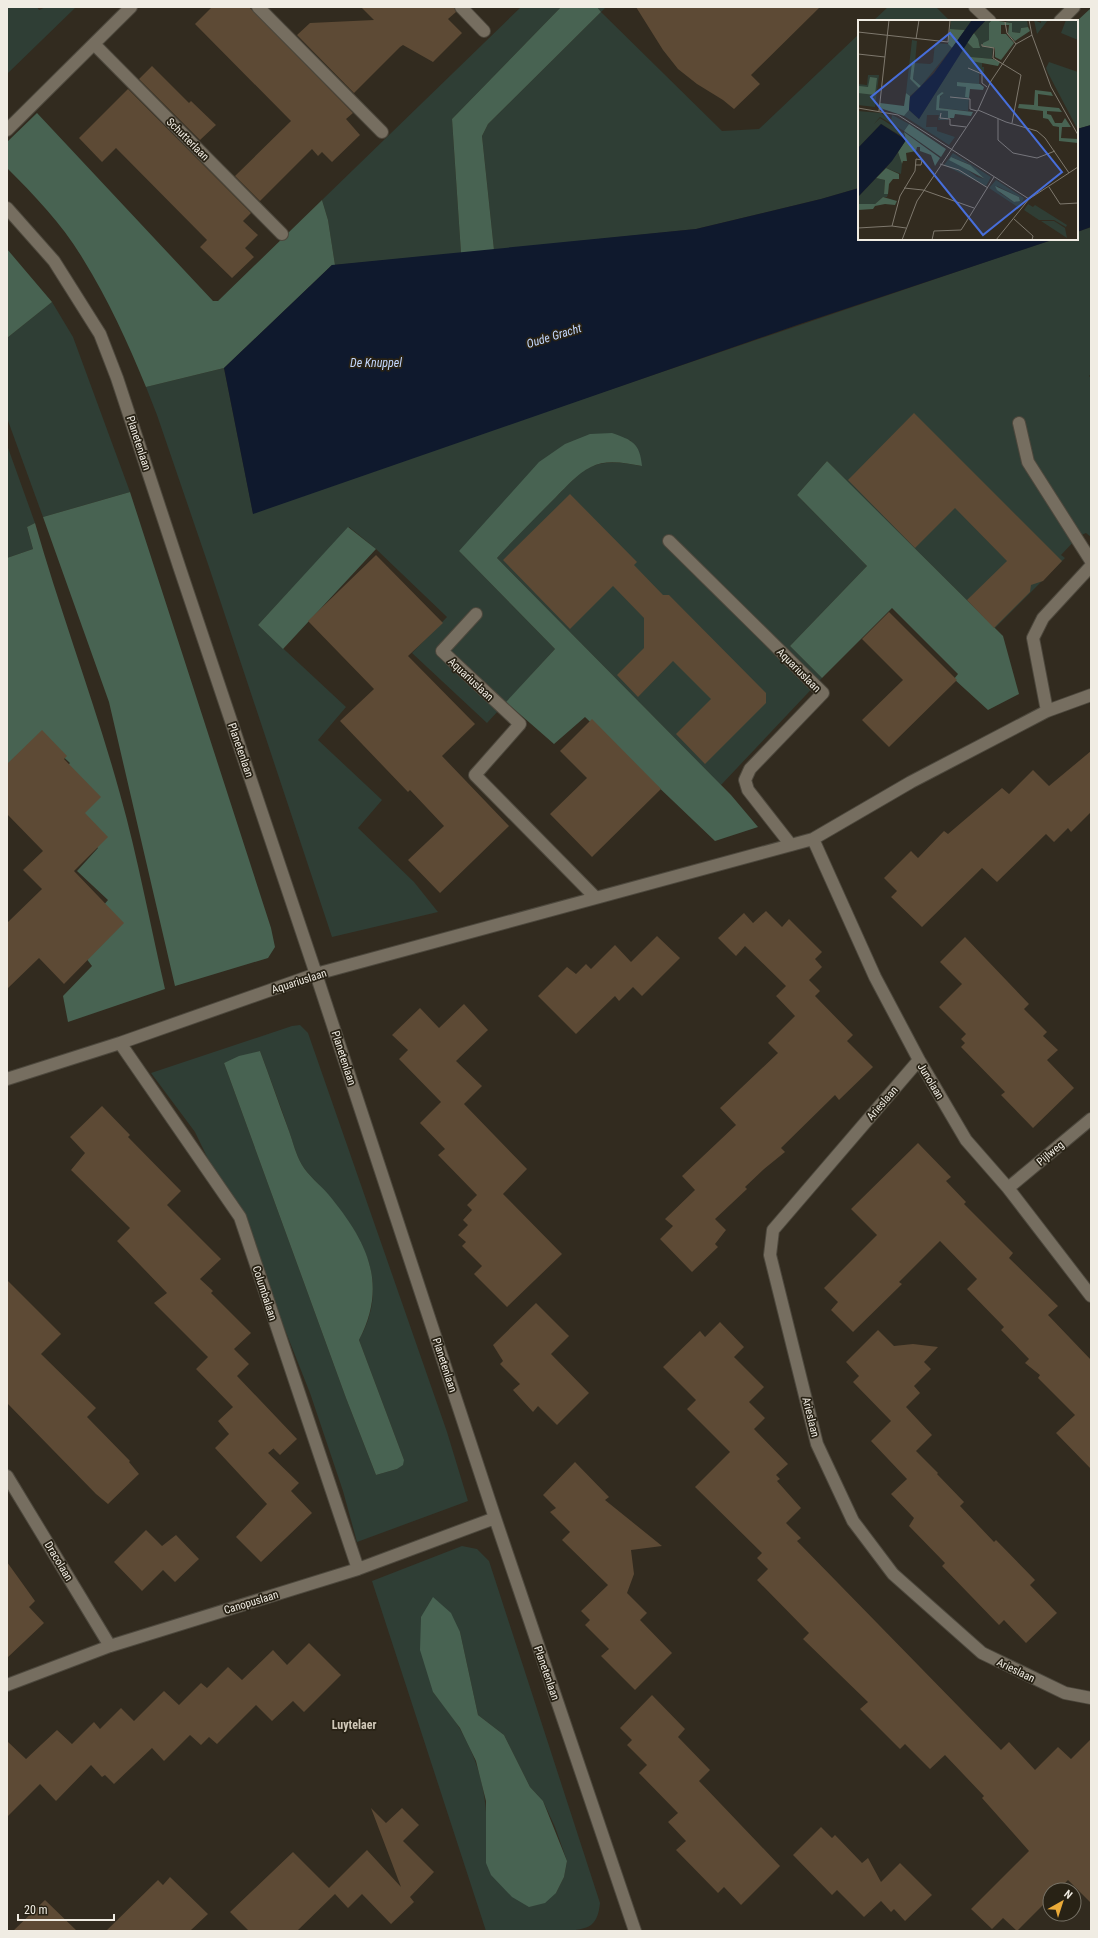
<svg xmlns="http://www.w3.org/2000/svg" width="1098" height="1938" font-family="'Roboto Condensed',sans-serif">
<rect width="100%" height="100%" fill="#322b1f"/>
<!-- green -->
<path fill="#2f3e35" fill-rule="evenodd" d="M7,7H37L39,10L46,7H76L7,74Z
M521,7H561L452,119L461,253L335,265L328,220L322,200Z
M597,7H606L601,12L722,131L759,129L859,34V188L821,199L696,229L494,250L482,136L488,124L601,12Z
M888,7H936L950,21H873Z
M1091,227V374L1089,376L1091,378V537L1086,533L1079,536L1061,555L1065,558L995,628L827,461L797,495L867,566L790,646L822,678L721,785L497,558C517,536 538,515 559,494C569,484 580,471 593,466C609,460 625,463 641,466L630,440L459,551L555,649L487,723L412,653L447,617L376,549L349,527L258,625L346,707L318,740L382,800L358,828L414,882L438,912L332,937L209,567L157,415L146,387L224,368L253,513L453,443L1006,255L1055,239H1077V232Z
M52,302L73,337L130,492L43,517L7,418V338Z
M7,445L35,523L27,527L33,549L7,558Z
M300,1025L308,1033L447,1432L468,1501L357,1542L343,1491L310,1393L261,1269L195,1132L151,1073L292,1026ZM260,1051C270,1078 280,1105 289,1131C293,1142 296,1155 302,1165C307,1174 321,1186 328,1195C365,1239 390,1284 359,1340L404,1460L397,1469L376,1475L346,1398L224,1063Z
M462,1546L477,1549L489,1561L600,1903C599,1911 598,1919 591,1925C577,1936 506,1931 486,1931L372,1581ZM460,1632L478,1715L504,1735L530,1787L543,1801L555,1827L567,1861L564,1877L556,1893L486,1863C489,1813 486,1774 460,1729C453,1716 442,1704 433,1692Z"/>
<!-- forest -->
<path fill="#486352" d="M561,7H597L601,12L488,124L482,136L494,250L461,253L452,119Z
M1091,8V125L1077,129V21Z
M37,113L213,301H218L322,200L328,220L335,265H332L224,368L146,387C128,343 108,299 83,259C63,225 35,196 7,168V142Z
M7,249L52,302L7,338Z
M612,433C632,440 640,443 642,466C625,463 606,459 591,467C577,474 567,486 556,497C536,517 516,537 497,558L731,795L758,827L715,841L585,717L554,744L506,702L555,649L459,551L539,462L565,444L590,434Z
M827,461L1003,636L1019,694L988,710L954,679L958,674L892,608L822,678L790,646L867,566L797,495Z
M130,492L271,928L275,947L268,958L175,986L109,702L43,517Z
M35,523C61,614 95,703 120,794C138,858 150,924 165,989L68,1022L63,996L92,966L73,941L108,900L77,871L98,848L41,794L70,763L41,736L7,770V558L33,549L27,527Z
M348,527L376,549L283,649L258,625Z
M260,1051C270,1078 279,1104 289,1131C293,1142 296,1155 302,1165C307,1174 321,1186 328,1194C366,1240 389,1282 359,1340L404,1460L403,1465L397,1469L376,1475L346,1398L224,1063L239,1056Z
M433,1597L451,1613L460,1632L478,1715L504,1735L530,1787L543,1801L567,1861L564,1877L556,1893L545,1903L529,1907L512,1897L491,1875L486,1863V1801L476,1761L460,1728L433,1692L420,1650L421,1617Z"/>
<!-- water -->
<path fill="#0f192d" d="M1091,125V227L1077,232V129Z
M859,188V239H1055L797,325L253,514L224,368L332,265L696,229L821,199Z"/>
<!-- building -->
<path fill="#5d4a35" d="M212,7H249L353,113L346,119L360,135L332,162L322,152L318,156L312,149L260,201L235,176L291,121L195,24Z
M361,7H454L456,12L448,19L462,33L433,62L403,45L400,47L354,93L297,35L310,23L374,20Z
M636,7H820L751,75L760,84L734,109L723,100L697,84L678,69L663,50Z
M152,66L189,103L191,101L216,125L200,140L139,79Z
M128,89L251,213L243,221L258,235L245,248L254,257L232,278L200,247L207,240L116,148L102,162L79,138Z
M914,413L1062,561L1043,581L1031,585L1030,592L994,628L967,600L1007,561L955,508L915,548L848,480Z
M570,494L637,562L634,565L663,595H669L766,693V703L705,764L676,734L711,699L673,661L638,697L617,675L644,648V618L613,586L570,629L503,560Z
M376,555L443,623L408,656L475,724L442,756L509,826L440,893L408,860L444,826L410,790L408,792L340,721L374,689L308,621Z
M889,612L957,680L889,747L862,720L903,680L862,639Z
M592,719L661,789L592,857L550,814L587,778L560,751Z
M42,730L67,756L64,759L101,797L85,813L108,837L74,871L124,923L64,984L39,958L7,989V923L42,889L23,870L43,851L7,814V764Z
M1091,751V812L1071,832L1068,828L1054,842L1046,834L997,882L982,868L922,927L891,897L897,891L884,878L911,851L918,858L944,831L948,834L1002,788L1009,794L1033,770L1049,786Z
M766,911L782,927L789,919L822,952L815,959L822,967L809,980L820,991L815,996L853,1035L847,1041L873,1067L839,1100L835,1095L781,1148L785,1152L764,1169L745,1187L747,1189L715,1219L726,1230L715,1244L718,1247L692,1272L660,1239L673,1226L665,1219L695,1190L682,1176L736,1125L720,1108L778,1053L768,1043L795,1016L776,996L786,986L745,946L736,956L718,938L744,913L753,923Z
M657,936L680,958L642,996L633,987L619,1001L615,996L576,1034L538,996L567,967L576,974L586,964L591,969L615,945L631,962Z
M965,937L1029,1004L1024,1009L1047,1032L1043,1036L1058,1050L1047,1060L1074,1088L1033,1128L1001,1095L1005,1092L961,1047L965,1043L961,1039L966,1034L939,1007L962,984L940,962Z
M464,1004L488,1030L456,1061L482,1086L464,1104L527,1169L503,1194L562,1254L507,1307L474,1274L482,1266L462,1246L466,1242L458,1235L468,1225L463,1220L472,1210L467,1205L477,1195L438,1155L445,1149L420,1123L441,1102L399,1059L408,1050L392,1035L420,1008L439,1028Z
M102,1106L130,1135L128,1137L181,1191L167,1205L221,1259L200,1279L213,1291L211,1293L251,1333L234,1349L249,1364L237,1376L297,1439L280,1455L270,1445L274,1448L268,1453L299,1483L291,1491L312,1513L261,1562L236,1537L267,1504L215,1448L229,1434L218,1421L233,1407L196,1369L208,1357L154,1303L167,1293L117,1241L130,1228L71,1170L85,1153L70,1137Z
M918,1143L951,1177L946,1181L966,1202L964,1204L1013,1253L1009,1258L1058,1306L1048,1315L1091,1360V1469L1056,1433L1075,1415L1038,1378L1040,1375L1025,1363L1029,1359L1001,1330L1004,1327L967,1289L977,1279L940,1241L899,1282L902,1284L853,1332L831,1310L838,1302L824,1288L877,1235L851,1209Z
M7,1280L61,1334L41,1354L96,1408L87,1417L130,1461L129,1462L139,1474L108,1504L96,1494L7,1403Z
M536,1303L569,1336L551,1354L589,1393L557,1425L538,1406L533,1412L513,1390L520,1384L500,1364L503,1361L493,1345Z
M720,1322L744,1347L734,1357L764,1387L749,1402L765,1418L754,1429L788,1464L776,1475L780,1479L777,1481L801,1508L786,1523L801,1538L797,1541L1001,1750L1009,1742L1035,1770L1058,1747L1071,1759L1091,1739V1903L1068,1880L1058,1890H1050V1898L1017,1931L1003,1918L992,1929L971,1909L1029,1851L982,1798L984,1796L945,1755L930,1769L905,1744L900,1749L860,1709L868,1702L803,1639L809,1633L757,1580L768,1569L757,1558L762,1553L695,1487L730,1452L687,1409L696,1400L663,1367L700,1331L705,1337Z
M878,1330L894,1346L913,1344L938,1347L924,1362L931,1369L914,1386L920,1393L906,1407L932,1435L916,1451L938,1473L937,1474L964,1502L960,1506L994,1542L996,1540L1035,1580L1030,1585L1057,1613L1026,1643L1004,1620L999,1625L942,1566L945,1563L909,1526L914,1518L891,1494L907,1479L871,1441L891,1421L853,1382L859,1376L846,1362Z
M575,1462L609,1497L605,1500L662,1546L631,1550L634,1574L627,1593L647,1613L640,1620L672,1653L635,1690L601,1656L609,1649L585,1625L590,1620L581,1611L608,1585L562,1540L570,1532L550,1512L556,1508L543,1495Z
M146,1530L162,1546L176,1535L199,1559L175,1582L163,1570L142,1591L114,1562Z
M7,1562L35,1601L29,1607L44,1623L7,1658Z
M309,1643L341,1675L304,1712L293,1701L272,1721L256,1705L217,1744L209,1737L201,1745L190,1735L164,1761L152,1748L114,1784L105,1775L102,1777L91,1765L56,1801L40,1784L7,1817V1741L26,1759L57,1730L72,1744L94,1722L100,1729L121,1708L134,1721L164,1691L179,1705L201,1683L207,1688L228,1667L242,1680L273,1650L287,1665Z
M652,1695L685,1729L678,1737L710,1770L699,1781L780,1866L741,1905L724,1887L718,1893L676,1850L686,1841L668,1822L678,1813L639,1773L647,1765L627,1745L632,1740L620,1728Z
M371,1808L386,1823L402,1808L419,1825L403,1841L434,1872L410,1897L414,1902L391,1924L362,1894L348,1908L335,1894L297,1931H249L230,1912L293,1852L329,1888L367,1850L401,1887Z
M821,1827L832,1838L835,1835L862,1863L868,1858L881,1882L900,1863L932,1895L905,1921L894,1909L891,1912L881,1901L864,1917L837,1890L832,1895L793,1855Z
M170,1877L208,1914L190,1931H106L158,1880L163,1885Z
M45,1900L77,1931H13Z"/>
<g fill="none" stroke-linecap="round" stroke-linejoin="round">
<defs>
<path id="street" d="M258,7L382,132
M461,7L484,31
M975,7L990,21
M1060,21L1074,7
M94,44L282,234
M7,130L131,7
M7,208L54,261L100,334L117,378L180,569L316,974L495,1518L635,1931
M1019,423L1028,462L1091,561
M669,541L823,693L750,769L745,780L748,790L791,845
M476,614L442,651L520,724L475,775L595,897
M1047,711L1033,638L1043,618L1091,566
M813,839L875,977L919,1060L966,1140L1008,1188L1091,1296
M120,1043L240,1217L358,1569
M919,1060L773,1230L770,1255L817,1444L853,1521L893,1574L982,1653L1065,1693L1091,1698
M7,1079L120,1043L316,974L813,839L911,782L1047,711L1091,695
M1008,1188L1091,1119
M7,1476L110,1646
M7,1685L110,1646L358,1569L495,1518"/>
</defs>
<!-- street casing -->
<use href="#street" stroke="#4d483d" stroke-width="14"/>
<!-- street -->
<use href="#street" stroke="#766e60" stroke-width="12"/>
</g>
<g text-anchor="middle" stroke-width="3.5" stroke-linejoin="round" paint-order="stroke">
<!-- street labels -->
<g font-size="11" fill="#f0ece3" stroke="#282215">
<text transform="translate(188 139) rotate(45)" y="4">Schutterlaan</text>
<text transform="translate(139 443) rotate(72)" y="4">Planetenlaan</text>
<text transform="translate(799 670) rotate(45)" y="4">Aquariuslaan</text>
<text transform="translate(471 679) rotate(43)" y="4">Aquariuslaan</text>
<text transform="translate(241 750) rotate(71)" y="4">Planetenlaan</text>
<text transform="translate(299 981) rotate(-18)" y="4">Aquariuslaan</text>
<text transform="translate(344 1058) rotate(72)" y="4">Planetenlaan</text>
<text transform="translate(931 1081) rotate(59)" y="4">Junolaan</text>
<text transform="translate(882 1103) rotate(-49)" y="4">Arieslaan</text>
<text transform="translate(1050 1153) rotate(-40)" y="4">Pijlweg</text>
<text transform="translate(265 1293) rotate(72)" y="4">Columbalaan</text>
<text transform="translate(445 1365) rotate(72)" y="4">Planetenlaan</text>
<text transform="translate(811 1417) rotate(76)" y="4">Arieslaan</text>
<text transform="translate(59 1561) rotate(59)" y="4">Dracolaan</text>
<text transform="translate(251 1602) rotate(-17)" y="4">Canopuslaan</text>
<text transform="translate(1016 1670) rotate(26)" y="4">Arieslaan</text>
<text transform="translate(547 1673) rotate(71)" y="4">Planetenlaan</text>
</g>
<!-- water labels -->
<g font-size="12" font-style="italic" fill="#c3d7fd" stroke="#282215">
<text transform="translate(554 336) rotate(-17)" y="4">Oude Gracht</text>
<text x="376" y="367">De Knuppel</text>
</g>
<!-- neighbourhood labels -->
<g font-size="12" font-weight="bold" fill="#d0c8b8" stroke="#282215">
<text x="354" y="1729">Luytelaer</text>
</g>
</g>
<!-- overview -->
<g transform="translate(858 20)">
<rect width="220" height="220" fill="#322b1f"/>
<path d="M93,0H114L107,10L92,9ZM128,0H134L131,3V20L128,22L135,27L134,39L113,37V41L124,42V47H126V52L121,53V64L99,62L108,67L111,78L110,91L81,88L82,76L86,73L84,72L78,89L90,91V100H80L81,95H69L68,107H79V111L97,117L91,125L46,96L51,90L61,99L109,22L115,28L122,26L116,13ZM144,0H169L170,7L163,8L162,13L154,12V3ZM176,0L183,3V0H190L179,14ZM208,0H220V20L203,13ZM54,20L59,21L57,43L72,44L75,42L77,23L90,24L94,28L63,66L55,59L57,43H54L52,59L61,68L52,76L48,73ZM191,42L220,52V110L190,53L188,48ZM10,55H21L17,87L0,85V73L9,72L11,67H0V64L9,65ZM0,91L23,93L33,101L34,95L38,97L51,104L46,111L22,97L16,104L22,98L47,114L45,117L23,104L0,128ZM40,132L44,144L43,154L28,148ZM95,133L133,157L128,166L86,145ZM93,137L111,144L127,159L119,157ZM18,158L27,160L26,173L30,174L29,177H25L17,184H0V177ZM138,160L166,178L161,188L131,168ZM139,166L161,177L162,180L156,182L142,173ZM170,184L175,187L177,185L209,205L208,207L196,200H181L166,190ZM183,201H196L207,208L209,218Z" fill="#2f3e35" fill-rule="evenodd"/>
<path d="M134,0L154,3V12L162,13L163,8L170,7L172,11L157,21L150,14L151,5H143V14H148L156,23L143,40L137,37V28L125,26V23L131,20V3ZM92,9L107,10L94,28L90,24ZM116,13L120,19L122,28H115L109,22ZM113,37L135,39L142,42L140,46L113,41ZM54,42L57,43L55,59L63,66L61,68L52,59ZM12,57L19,58L17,75L0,73L1,66L10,67ZM99,62L122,64L126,67L125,70L112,69L111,78L107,77L108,67L99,66ZM177,70L193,72L195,76L180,74V86L201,88L204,92L189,91V94L193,95L197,103H204L207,98L213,107H204L203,118L220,119V123L201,121V107L195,106L190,99L185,98V91L160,88L161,84L176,85ZM84,72L86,73L82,76L81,88L115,92L113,96L97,94L96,98H90V91L78,90L79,76ZM48,73L52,76L51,90L46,96L22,88V83L46,86ZM51,104L88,129L83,137L46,111ZM46,112L82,138L77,146L73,135L62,131V127H59L58,131L48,133L49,141H45L44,144L40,132L48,120ZM93,137L112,145L127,159L91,140ZM28,148L41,154V159H35L31,164L30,174H26L27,160L18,158ZM137,166L161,177L162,181L156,182L139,170ZM25,177L39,181L37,185L27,184L17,186L15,189L0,190V184H17Z" fill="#486352"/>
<path d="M114,0H128L115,14L61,99L51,90L52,77L76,53ZM23,104L48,120L34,141L0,177V128Z" fill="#0f192d"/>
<path fill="none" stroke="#7e786d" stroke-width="1" d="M171,0L174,15L193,67L220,115M147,2L149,13L158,24M0,12L90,22L92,0M58,19L61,0M124,24V26L136,28L135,38L163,55L154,103M0,34L27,37M110,48L124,54V63L129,67M92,77L112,79V89L119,91M0,88L40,95L171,179M120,90L148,102L179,111L187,118L211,153M21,91L31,0M83,93L82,98L92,99V105L108,107M140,99V120L155,133L179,138L197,131M82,144L101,150L130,168M191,167L202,184L220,183M46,168L65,170L116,188M156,199L175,216L174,220M34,206L48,208M0,208L34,206L42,176L57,151L58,139L64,140L63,145H58M44,220L59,181L120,90L133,61L158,24L174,15M74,220L76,211L103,210L105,207L136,157M138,220L171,179L220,147"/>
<path fill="#476eda" fill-opacity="0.15" stroke="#476eda" stroke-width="2" d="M92,13L204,152L125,215L13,77Z"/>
<rect width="220" height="220" fill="none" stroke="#f0ece3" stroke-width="2"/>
</g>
<!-- border -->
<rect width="1098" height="1938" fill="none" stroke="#f0ece3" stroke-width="16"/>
<!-- north arrow -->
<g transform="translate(1062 1902) rotate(39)"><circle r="19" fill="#282215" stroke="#787367"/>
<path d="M0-3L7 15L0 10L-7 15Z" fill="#eaaa38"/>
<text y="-6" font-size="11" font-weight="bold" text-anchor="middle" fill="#f0ece3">N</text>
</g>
<!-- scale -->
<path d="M18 1914v6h96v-6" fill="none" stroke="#f0ece3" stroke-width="2"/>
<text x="24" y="1914" font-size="12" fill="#f0ece3" stroke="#282215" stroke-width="3" paint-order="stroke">20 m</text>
</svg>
